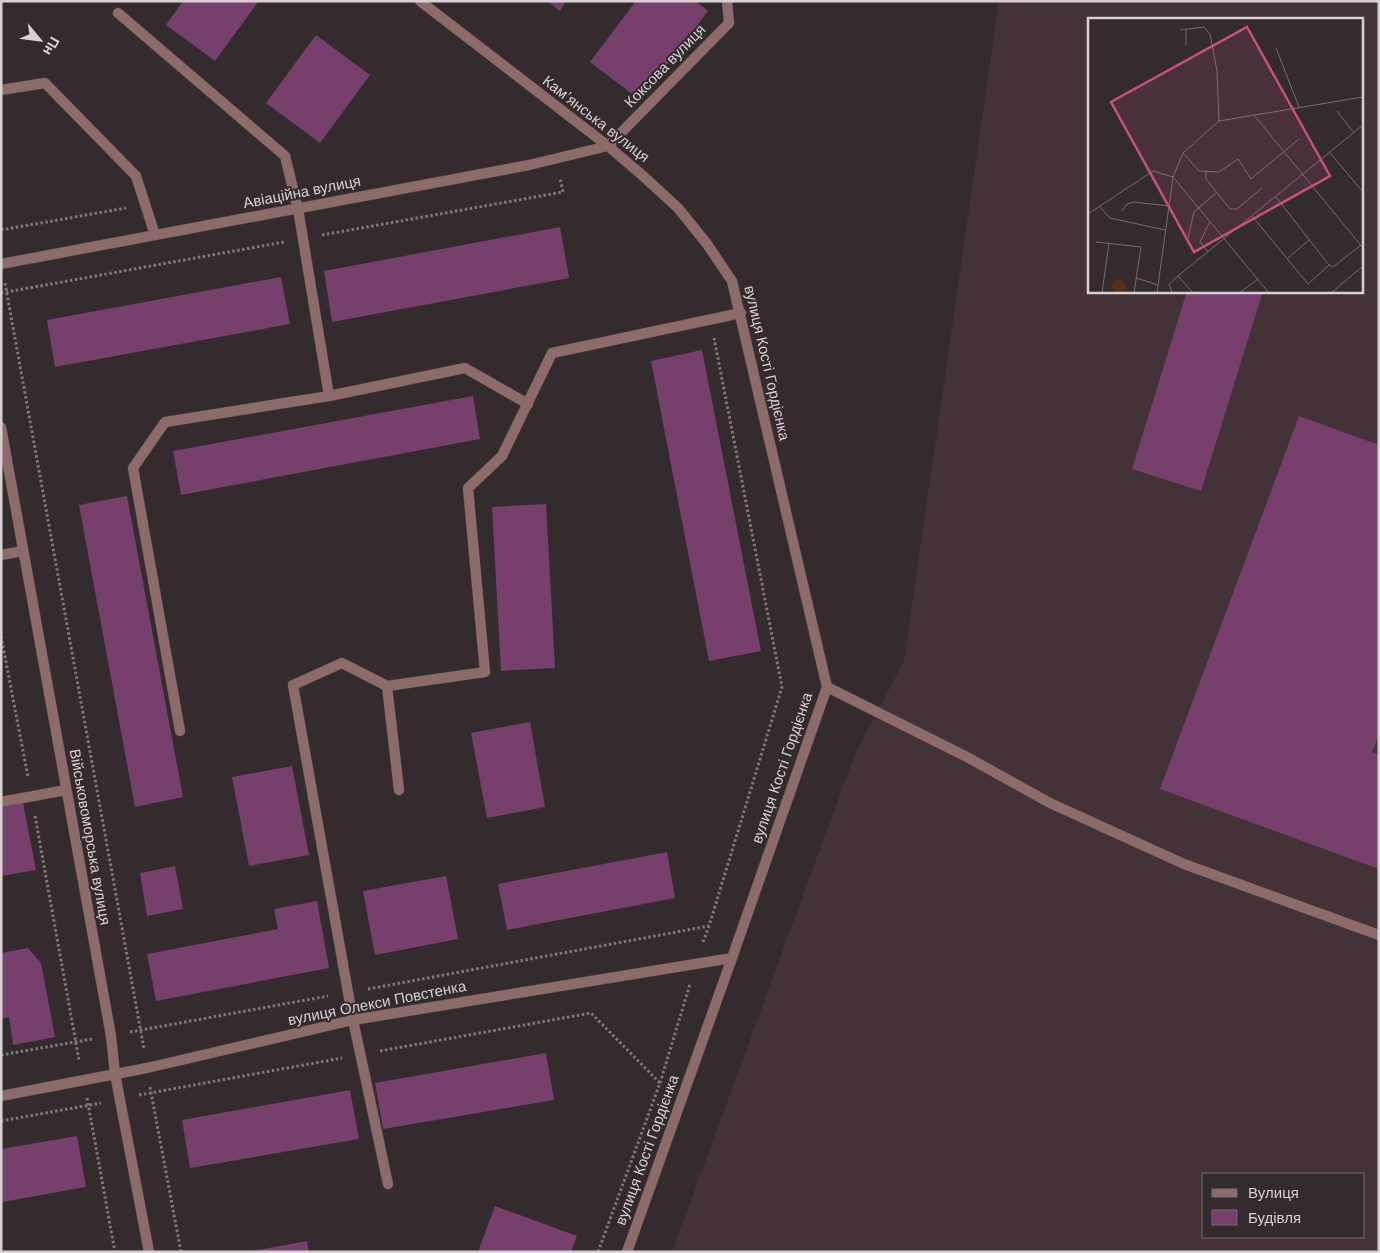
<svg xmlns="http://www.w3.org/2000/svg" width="1380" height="1253" font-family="Helvetica,sans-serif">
<rect width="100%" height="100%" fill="#342b2e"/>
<!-- built -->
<path fill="#433338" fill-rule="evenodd" d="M999,1H1379V1252H672L855,754L904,661ZM1089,19H1361V291H1089ZM1204,1174H1364V1237H1204Z"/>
<!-- building -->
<path fill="#773f6b" d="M183,1H259L215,61L166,25Z
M547,1H566L560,11Z
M636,1H695L708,11L640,100L590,62Z
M316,35L370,75L320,143L266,103Z
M560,227L569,278L332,322L324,271Z
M281,277L290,324L55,367L47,320Z
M1187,291H1263L1201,491L1132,469Z
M702,350L761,651L709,661L651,361Z
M473,396L480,439L181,495L173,451Z
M1299,416L1379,445V735L1372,752L1379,754V869L1160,789Z
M127,496L183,797L135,807L79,505Z
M546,504L555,668L501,671L492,507Z
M530,722L545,807L487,818L471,733Z
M292,766L309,855L249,866L232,777Z
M23,803L36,870L1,876V807Z
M667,852L675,898L507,930L498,884Z
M175,866L183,909L147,916L140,873Z
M446,876L458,939L375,955L363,891Z
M317,901L329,968L156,1001L147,954L278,929L274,909Z
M28,948L41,963L55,1037L13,1045L9,1017L1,1019V953Z
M546,1053L554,1100L383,1129L375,1083Z
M350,1090L359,1139L190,1168L182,1120Z
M77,1136L86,1187L2,1202L1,1149Z
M495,1206L577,1236L571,1252H478Z
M307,1241L309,1252H253V1251Z"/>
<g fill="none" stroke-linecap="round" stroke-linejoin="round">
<defs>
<path id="lane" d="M118,13L285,156L298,209L329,396
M1,90L45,83L136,176L155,235
M1,555L23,551
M387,686L399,790
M827,687L967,757L1050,803L1184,864L1379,935
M180,731L133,468L165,422L329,396L465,368L528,404
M1,802L66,790
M388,1184L353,1020L293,685L342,663L387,686L485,672L468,488L502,456L552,353L741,313"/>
<path id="street" d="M420,1L608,146L642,175L678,208L707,244L732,281L827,687L732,958L627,1252
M1,264L529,165L608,146L729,23L727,1
M1,427L111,1036L115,1074L149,1252
M1,1096L147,1068L353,1020L732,958"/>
</defs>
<!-- lane casing -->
<use href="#lane" stroke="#4e4648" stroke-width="11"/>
<!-- street casing -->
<use href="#street" stroke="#4e4648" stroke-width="11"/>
<!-- path -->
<path stroke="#80787a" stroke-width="3" stroke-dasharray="2.5 2.5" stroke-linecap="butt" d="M1,230L126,208
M322,235L563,192L560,178
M5,283L144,1049
M1,293L284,242
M1,636L28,777
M35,816L79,1060
M703,942L709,926
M368,989L709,926L782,687L714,338
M130,1032L328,996
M380,1051L591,1013L660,1083L598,1252
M1,1055L92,1039
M660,1083L690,984
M150,1087L181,1252
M139,1095L342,1058
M87,1098L115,1252
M1,1121L101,1103"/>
<!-- lane -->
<use href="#lane" stroke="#8d6b6a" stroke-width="10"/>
<!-- street -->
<use href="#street" stroke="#8d6b6a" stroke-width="10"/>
</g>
<g text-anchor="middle" stroke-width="4" stroke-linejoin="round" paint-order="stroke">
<!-- street labels -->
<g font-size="15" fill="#d7d1d3" stroke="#342b2e">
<text transform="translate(665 66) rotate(-46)" y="5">Коксова вулиця</text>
<text transform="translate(596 119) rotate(38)" y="5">Камʼянська вулиця</text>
<text transform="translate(302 192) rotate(-11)" y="5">Авіаційна вулиця</text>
<text transform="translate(767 363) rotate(77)" y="5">вулиця Кості Гордієнка</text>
<text transform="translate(782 768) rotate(-71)" y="5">вулиця Кості Гордієнка</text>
<text transform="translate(90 837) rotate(80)" y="5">Військовоморська вулиця</text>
<text transform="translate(377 1003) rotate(-11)" y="5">вулиця Олекси Повстенка</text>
<text transform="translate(647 1150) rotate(-70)" y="5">вулиця Кості Гордієнка</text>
</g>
</g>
<!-- overview -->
<g transform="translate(1088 18)">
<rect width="275" height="275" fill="#342b2e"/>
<path d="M24 268a7 7 0 1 1 14 0a7 7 0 1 1-14 0Z" fill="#572e1a"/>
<path fill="none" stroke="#756d70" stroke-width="1" d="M92,12L116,9L122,16L129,53L131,103M98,27V12M188,30L211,89M249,93L266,115M166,97L275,230M95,135L111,153L131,154L150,141L163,161L211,121M242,135L275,174M118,152V161L142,191H149L174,170M188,179L241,247L245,249L273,227M11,188L22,200L77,212M34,193L39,186L46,184L81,188M0,196L65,153L85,159L181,275M164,198L220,266L241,247M100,220L106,194L129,174M8,224L53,229L46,275M120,234L112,224L122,203M199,241L221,222M90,258L105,275M48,260L70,267M14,275L21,225M69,275L85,159L95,135L131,103L275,79M84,275L81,266L90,258L275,107M151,275L170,261M243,275L275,248"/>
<path fill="#c8507f" fill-opacity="0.15" stroke="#c8507f" stroke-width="2.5" d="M159,9L242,158L106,234L23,84Z"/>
<rect width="275" height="275" fill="none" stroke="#d7d1d3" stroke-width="2.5"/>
</g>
<!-- border -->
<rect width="1380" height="1253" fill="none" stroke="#d7d1d3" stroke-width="5"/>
<!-- legend -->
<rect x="1202" y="1173" width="162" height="65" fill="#342b2e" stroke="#756d70"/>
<rect x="1212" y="1189" width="25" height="8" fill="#8d6b6a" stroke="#756d70"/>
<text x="1248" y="1198" font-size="15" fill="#d7d1d3">Вулиця</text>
<rect x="1212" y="1210" width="25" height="15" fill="#773f6b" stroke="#756d70"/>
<text x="1248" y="1223" font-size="15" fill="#d7d1d3">Будівля</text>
<!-- north arrow -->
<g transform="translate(40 40) rotate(119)" stroke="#342b2e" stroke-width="4" paint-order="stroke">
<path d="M0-4L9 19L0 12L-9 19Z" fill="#d7d1d3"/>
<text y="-8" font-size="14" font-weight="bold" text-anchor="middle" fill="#d7d1d3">Пн</text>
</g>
</svg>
